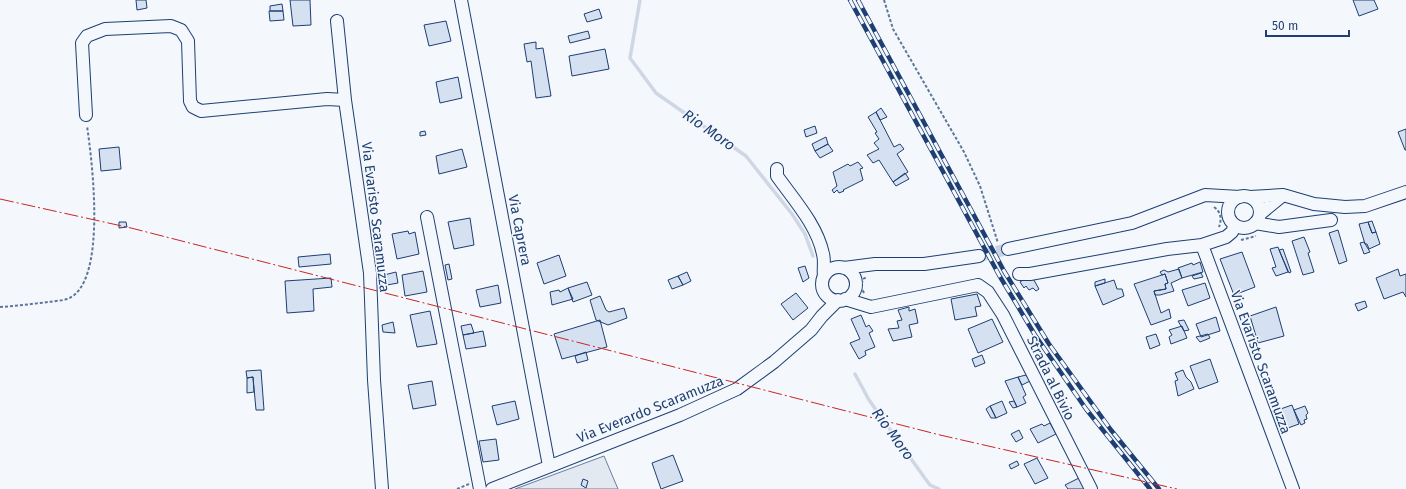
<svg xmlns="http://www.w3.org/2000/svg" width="1406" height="489" font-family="'Fira Sans',sans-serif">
<rect width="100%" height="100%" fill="#f4f7fb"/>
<!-- green -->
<path fill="#e3e9f0" stroke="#687fa3" d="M604,456L618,489H515Z"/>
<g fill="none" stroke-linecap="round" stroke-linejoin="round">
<!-- stream -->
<path stroke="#cfd7e4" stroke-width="3.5" d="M640,0L630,58L656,93L746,156L792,214L805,234L813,256
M855,374L869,400L924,477L930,485L939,489"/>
</g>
<!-- building -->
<path fill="#d5e0f0" stroke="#1d3f73" d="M136,0H146L147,8L137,10Z
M290,0H310L311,25L293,26Z
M1353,0H1374L1378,9L1359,16Z
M282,4L283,11H270V6Z
M599,9L602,18L587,22L584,14Z
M269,11H283L284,20L270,21Z
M446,21L451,41L429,46L424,25Z
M588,31L590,38L570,43L568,36Z
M536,42V49L543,48L551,96L536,98L531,61L527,62L524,44Z
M605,49L609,69L572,76L569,56Z
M458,77L462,98L440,103L436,82Z
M881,108L887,117L880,120L876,112Z
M876,112L894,147L900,144L904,149L897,154L908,172L893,182L879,160L873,163L867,155L879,149L874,143L879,139L875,133L877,132L868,117Z
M815,126L817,133L806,137L804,130Z
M1406,129V150H1405L1398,132Z
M425,131L426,135L420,136V132Z
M826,137L828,144L815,151L812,144Z
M828,144L833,151L820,158L815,151Z
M119,147L121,169L101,171L99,149Z
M462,149L467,167L439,174L436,156Z
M858,162L863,168L860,169L863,180L843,190L844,191L839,193L837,190L834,193L832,190L837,186L833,172L848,164L850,166Z
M905,173L909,179L896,186L893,182Z
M470,218L474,245L454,249L448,222Z
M1372,221L1376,232L1372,233L1368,222Z
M119,222H126L127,227L119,228Z
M1368,222L1372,233L1376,232L1380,244L1369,249L1367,244H1365L1359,224Z
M1338,230L1347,261L1339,264L1329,233Z
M408,231L409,234L415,232L419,254L397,259L392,234Z
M1304,237L1310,252L1308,253L1314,272L1303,275L1292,241Z
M1364,242L1370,252L1364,254L1360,243Z
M1278,247L1288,272L1276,276L1272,268L1276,267L1270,249Z
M1283,249L1291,272L1289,273L1279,250Z
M1242,252L1255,287L1234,295L1220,259Z
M330,254L331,264L299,267L298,257Z
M559,255L566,276L544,284L537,263Z
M1200,262L1203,272L1182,278L1178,268L1192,263L1193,265Z
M449,264L452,279L448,280L445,265Z
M805,266L809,278L803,282L798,268Z
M1179,269L1182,278L1171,283L1174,291L1160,295H1155L1154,291L1166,289L1165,284L1168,283L1165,274L1162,275L1160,272L1164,270L1168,272Z
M1398,269L1400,276L1406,274V297L1403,292L1384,299L1376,278Z
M423,271L427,292L405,296L402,275Z
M396,272L398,283L387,285L384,275Z
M687,272L691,281L683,285L678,276Z
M1201,273L1203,277L1194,279L1192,276Z
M1165,274L1168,283L1165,284L1166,289L1154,291L1161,313L1169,309L1171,318L1151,325L1134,284Z
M1031,275L1039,289L1036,291L1033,288L1029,290L1026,286L1024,288L1020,282Z
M678,276L683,285L672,289L668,280Z
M331,278L332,287L313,289L314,311L287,313L285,281Z
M1105,279V283L1095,286V282Z
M1114,280L1117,289H1122L1124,296L1103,305L1095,286Z
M587,282L592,295L573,302L568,288Z
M1205,283L1210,298L1188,306L1182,290Z
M498,285L501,303L480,307L476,290Z
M568,288L573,299L552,305L550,292L559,290L560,292Z
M796,293L808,308L793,320L781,304Z
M977,294L981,306L975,307L977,316L955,320L951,299Z
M600,296L606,310L609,312L624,308L627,318L608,325L596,320L590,300Z
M1365,301L1367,307L1358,311L1355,304Z
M909,307V311L915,309L918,323L909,325L912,337L893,341L888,329L899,328L897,321L902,320L898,310Z
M1276,307L1284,336L1258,343L1250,316Z
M430,311L437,344L417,347L410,315Z
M861,315L866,327L869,325L873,331L869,333L875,347L865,351L866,355L859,359L850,343L860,339L851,319Z
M1216,317L1220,331L1201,337L1196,324Z
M992,319L1003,342L978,353L968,329Z
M600,320L607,347L562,359L554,334Z
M1184,320L1189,330L1184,331L1178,321Z
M393,322L395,333L383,332L382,325Z
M471,324L474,333L463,335L461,326Z
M1182,326L1187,338L1171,344L1169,337L1172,335L1169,330Z
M483,331L486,346L466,349L463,335Z
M1156,334L1160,345L1150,349L1146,337Z
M1208,334L1210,338L1200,342L1196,337Z
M586,352L588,360L577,363L575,356Z
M982,355L985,363L975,367L972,359Z
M1210,359L1218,382L1199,389L1190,366Z
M261,370L264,410H256L253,377L247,378L246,371Z
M1183,370L1186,377L1191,382L1194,389L1178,396L1175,381L1178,380L1175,373Z
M1026,375L1030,381L1022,385L1018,377Z
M253,377L254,392L247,393V378Z
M1018,377L1026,395L1023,397L1026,403L1017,407L1005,381Z
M432,381L436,405L413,409L408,385Z
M515,401L519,419L497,425L492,406Z
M1002,401L1007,413L996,418L990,406Z
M1014,401L1017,407L1013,408L1009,402Z
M1292,405L1299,424L1277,432L1269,413Z
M990,406L996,418H991L986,409Z
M1305,406L1308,413L1306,415L1307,419L1304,420L1305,423L1301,425L1294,410Z
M1050,423L1056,434L1038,443L1030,429L1042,424L1044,426Z
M1019,430L1023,438L1016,442L1011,434Z
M496,439L499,460L483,462L479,441Z
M673,455L683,481L661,489L652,463Z
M1037,458L1048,478L1035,484L1024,464Z
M1017,461L1019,465L1011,469L1009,465Z
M1081,477L1087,489H1068L1065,485Z
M583,479L588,481L586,488L581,485Z"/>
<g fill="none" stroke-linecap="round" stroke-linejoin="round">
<!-- minor-tunnel -->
<path stroke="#c9d2e0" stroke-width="12" stroke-dasharray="12 6" stroke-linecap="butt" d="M979,256L1008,249"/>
<defs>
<path id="minor" d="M461,0L549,466
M337,21L345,100L370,273L374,380L382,489
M86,115L82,43L87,36L105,29L171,26L181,30L188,41L190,101L193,107L201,111L327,99L345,100
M777,169V176C794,200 817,225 823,254C825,261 823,269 824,276
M1228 212a16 16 0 1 1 32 0a16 16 0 1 1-32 0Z
M1250,197L1283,195L1314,204L1345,207L1365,206L1406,192
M1260,214L1283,195
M427,217L480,489
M1255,223L1279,227L1331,220
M1202,245L1293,489
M1008,249L1132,223L1205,195L1240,197
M822 284a17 17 0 1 1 34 0a17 17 0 1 1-34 0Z
M844,268L875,264H924L979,256
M1019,274H1030L1167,249L1202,245L1226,237L1232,232L1235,225
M845,299L871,307L978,285L988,292L1003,315L1091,489
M492,489L680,415L737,389L774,362L811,330L822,316L838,300"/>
</defs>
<!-- minor casing -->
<use href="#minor" stroke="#1d3f73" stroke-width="14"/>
<!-- path -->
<path stroke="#5e769c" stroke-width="2" stroke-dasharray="3 2" stroke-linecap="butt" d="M884,0L893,29L964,152L980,186L998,243
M1214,207C1221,212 1222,219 1219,227
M1241,240L1256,236
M864,293L861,287L863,279L867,277
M0,307C16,306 32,304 48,302C54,301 61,301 67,299C108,285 92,160 87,126
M457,489L469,484"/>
<!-- minor -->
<use href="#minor" stroke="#f4f7fb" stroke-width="12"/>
<defs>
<path id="rail" d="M850,0L999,275L1035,335L1086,409L1150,489
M858,0L1004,271L1049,344L1111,430L1159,489"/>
</defs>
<!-- rail casing -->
<use href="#rail" stroke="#1d3f73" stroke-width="4.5"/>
<!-- rail -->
<use href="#rail" stroke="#f4f7fb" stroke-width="3" stroke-dasharray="9" stroke-linecap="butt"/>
<!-- power -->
<path stroke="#c62828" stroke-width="1" stroke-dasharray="14 3 2 3" stroke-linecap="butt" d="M0,199L131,228L940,435L1177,489"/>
</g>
<g text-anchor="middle" stroke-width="3" stroke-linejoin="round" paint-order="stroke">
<!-- street labels -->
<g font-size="14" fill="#1d3f73" stroke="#f4f7fb">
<text transform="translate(376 217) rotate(83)" y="5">Via Evaristo Scaramuzza</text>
<text transform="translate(520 230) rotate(79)" y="5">Via Caprera</text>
<text transform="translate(1261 362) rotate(70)" y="5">Via Evaristo Scaramuzza</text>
<text transform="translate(1051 378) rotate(64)" y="5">Strada al Bivio</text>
<text transform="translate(650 409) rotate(-22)" y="5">Via Everardo Scaramuzza</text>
</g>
<!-- water labels -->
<g font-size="15" font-style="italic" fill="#1d3f73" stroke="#f4f7fb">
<text transform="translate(709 130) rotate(35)" y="5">Rio Moro</text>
<text transform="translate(893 434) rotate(54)" y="5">Rio Moro</text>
</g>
</g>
<!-- scale -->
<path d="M1266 30v6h83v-6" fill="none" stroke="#1d3f73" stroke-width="2"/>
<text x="1272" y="30" font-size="12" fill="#1d3f73" stroke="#f4f7fb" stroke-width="3" paint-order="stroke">50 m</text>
</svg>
